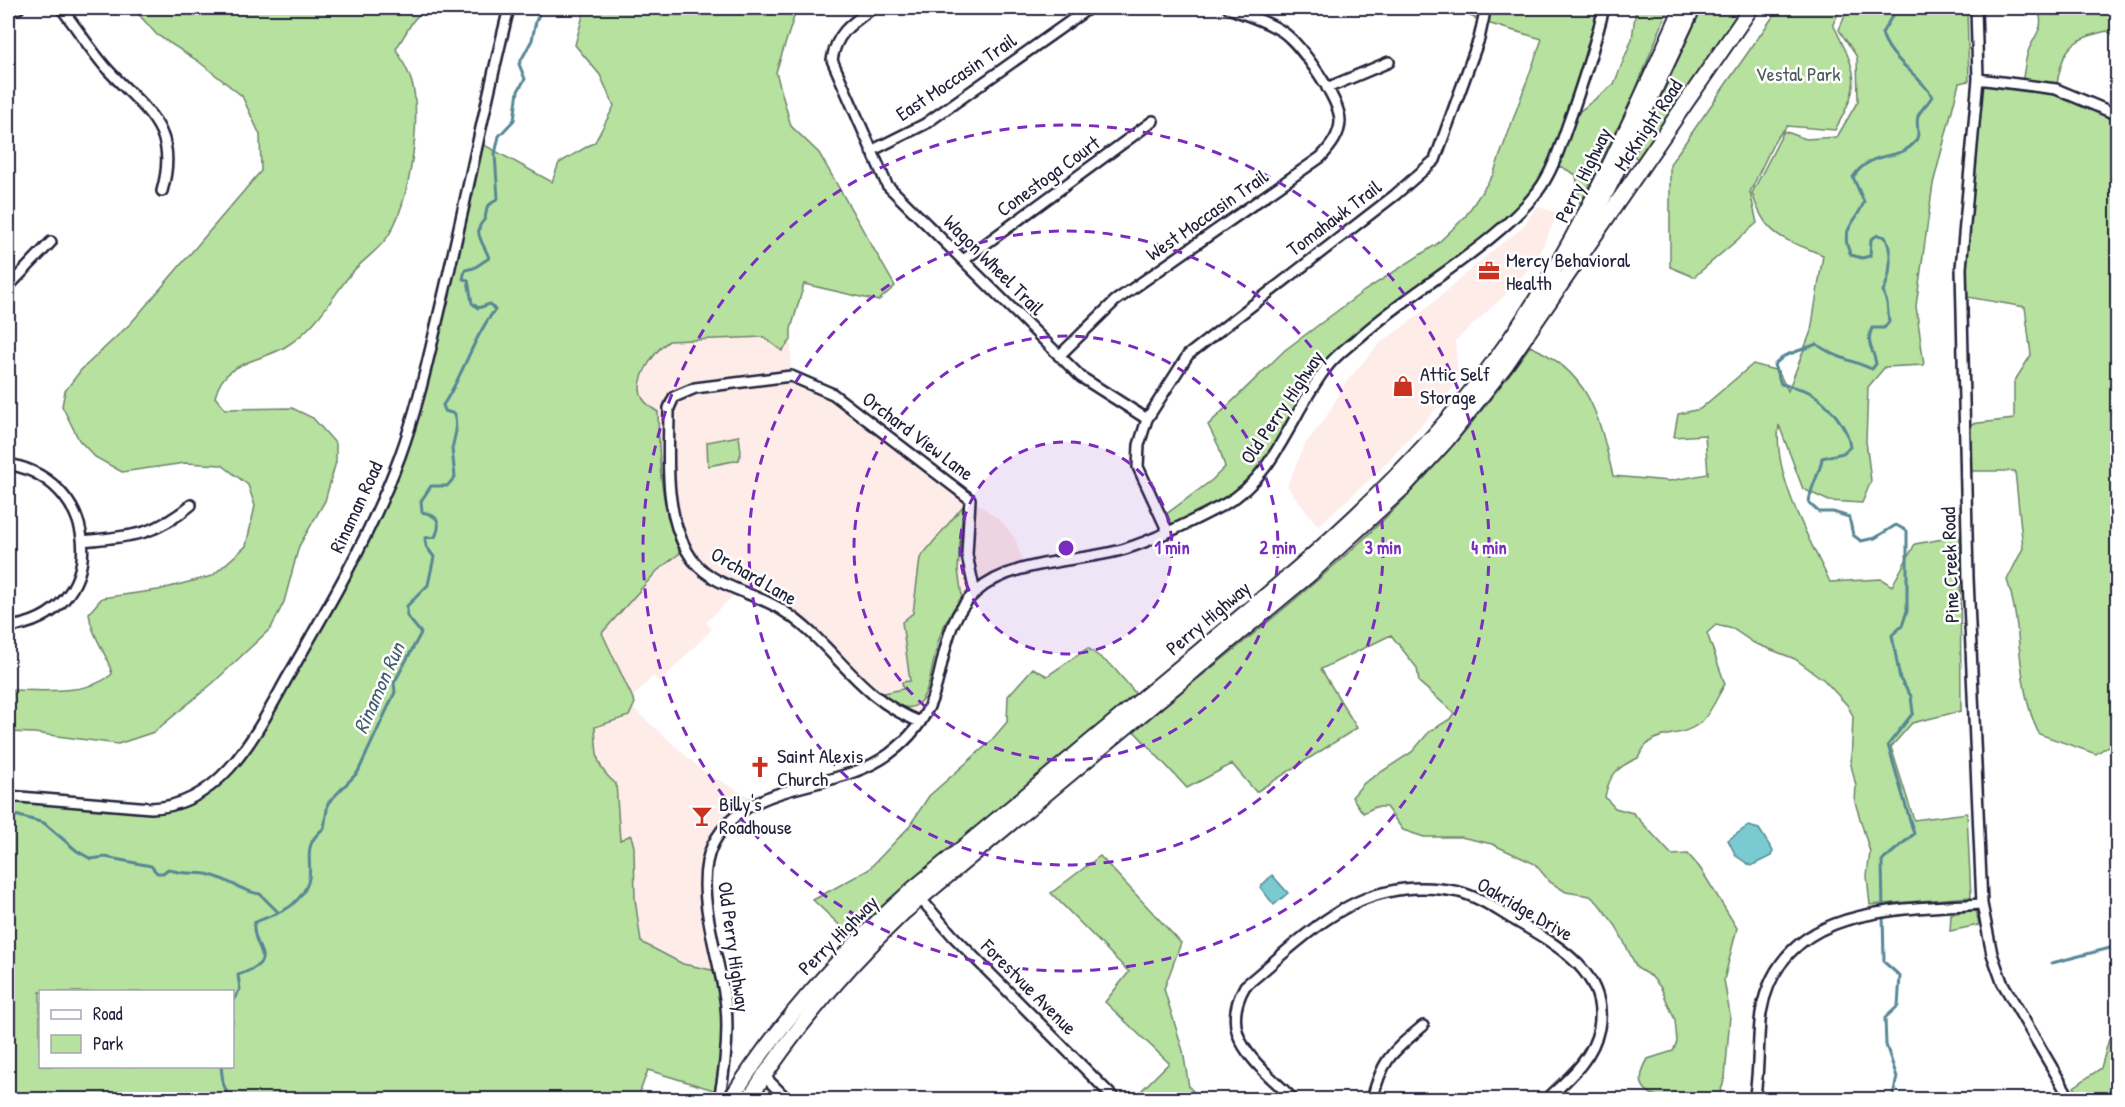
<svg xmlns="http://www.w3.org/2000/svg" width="2125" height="1107" font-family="'Patrick Hand',sans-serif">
<rect width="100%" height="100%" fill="#fff"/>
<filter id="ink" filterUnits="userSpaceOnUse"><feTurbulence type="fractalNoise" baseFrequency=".0167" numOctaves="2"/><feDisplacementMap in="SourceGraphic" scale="12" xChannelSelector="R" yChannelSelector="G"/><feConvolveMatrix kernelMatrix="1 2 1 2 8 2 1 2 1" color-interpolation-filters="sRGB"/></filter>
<g filter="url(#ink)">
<!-- built -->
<path fill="#feece9" d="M1537,206L1558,214L1535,262L1505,295L1455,341L1458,379L1446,398L1379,471L1318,526L1287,486L1305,444L1325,419L1346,382L1380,343L1414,319L1498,246L1521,229Z
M763,337L782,351L791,340V376L833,394L1001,521L1015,538L1025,568L999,576L954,618L932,699L920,722L895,712L799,624L739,590L706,622L712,629L659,683L653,676L633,697L602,633L657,571L680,553L668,525L661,489L658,413L643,400L640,392V382L658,348L669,341L693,338Z
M633,708L703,771L757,801L723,829L705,876L721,972L683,964L641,943L635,899L634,847L620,841L616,784L602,773L597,760L595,727L619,721L629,716Z"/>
<!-- green -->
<path fill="#b7e19e" stroke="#6c826c" stroke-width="1.5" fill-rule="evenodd" d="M133,8H425L413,21L396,49C405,65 414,81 415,100C418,138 409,200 390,233C381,250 360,261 349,276C330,301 314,330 285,347C258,363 224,360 215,397L225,409L292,408L313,418L336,444V462L325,501L299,546L284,602L271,628L213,683L154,732L118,744L34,733L8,732V690C40,690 87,696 112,674C107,652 91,636 89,613L102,598L158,590L212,576L246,546L255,506L248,485L222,465L185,463L122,472L95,457L79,440L62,406L65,391L81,370L131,323L261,171L260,135L242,96L198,61L157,35Z
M585,8H800L796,11L776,72L791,126L819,153L895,286L878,301L804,284L791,329V340L782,351L763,337L669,341C655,350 632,382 643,399C647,405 653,409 658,412C659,462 660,507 680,553L657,571L602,633L635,703L629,716L595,727C597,754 594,766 616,784L620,840L631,835L634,847L635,899L641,942L683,964L721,972L724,991L720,1092L648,1070L637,1100L8,1099V796L151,808L196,798L252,738L343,576L400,454L479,142L552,182L559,163L595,142L614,106L600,75L575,45ZM40,992H232V1066H40Z
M1450,8H1604L1574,106L1580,111L1614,84L1632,39L1636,8H1665L1668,10L1631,101L1580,204L1576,175L1562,167L1552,168L1519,212L1328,365L1250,485L1168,532L1161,518L1212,480L1225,467L1219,447L1208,425L1285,350L1364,291L1437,244L1465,217L1493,175L1542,39L1487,23Z
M1702,8H1743L1639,160L1634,156Z
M1779,8H1841L1833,24C1857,74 1863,80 1835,130L1787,126L1775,140L1750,192L1757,223L1694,277L1670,267V164Z
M1848,8H1967L1969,81L1959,83L1933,184L1916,306L1924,365L1885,367L1868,387L1866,441L1871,481L1862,503L1829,501L1803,489L1779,425C1772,473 1809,539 1830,582L1881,579L1892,586L1915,544L1960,536L1961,711L1912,723L1891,747L1914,820L1967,813L1971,897L1870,905L1867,876L1870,852L1855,802L1856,786L1851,765L1853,716L1847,705L1824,680L1795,659L1754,643L1733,629L1716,625L1707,633L1725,684C1718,695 1710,715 1700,723C1676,742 1653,725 1638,758C1617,767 1609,775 1605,797L1615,808L1633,813L1672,855L1688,854L1700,868L1737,928L1724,980L1730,1015L1725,1078L1718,1099C1686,1100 1620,1107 1648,1059L1673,1051L1677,1042L1675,1020L1661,988L1652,977L1637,968L1616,926L1598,903L1590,896L1566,892L1550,882L1535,864L1492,844L1461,837H1424L1403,830L1386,807H1375L1363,813L1352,797L1364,783L1412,752L1429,732L1450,719L1454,713L1419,682L1417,668L1391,635L1321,669L1357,728L1256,792L1232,764L1187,788L1134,731C1227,654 1325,581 1409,494C1453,448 1493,398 1530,346C1591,373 1599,417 1613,476L1669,481L1708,474L1705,435L1674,437L1678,414L1700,409L1753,364L1778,371L1788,391L1811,331L1823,255C1783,238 1766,238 1752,193L1784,131L1806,139L1837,137L1858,101L1857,57L1839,30Z
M2037,8H2117V37L2107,31C2067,40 2063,50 2056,89L2117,115L2118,739L2096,754L2039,734C2015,685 2024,630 2007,580L2023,548L2015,471H1971L1970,424L2014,419V382L2031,355L2025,307L1961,296L1978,79L2022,83C2024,73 2025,59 2029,49C2036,33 2046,27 2037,8Z
M739,436L741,452L739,460L708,466L707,442Z
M963,506L958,570L962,597C951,611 943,625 938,642C928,679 929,736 876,691L884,693L903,689L902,682L910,681L902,622L913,613L920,558Z
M1088,648L1113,667L1137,695L893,899L852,937L813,900L868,870L908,828L929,796L990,742L1007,722L1008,696L1033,668L1047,676Z
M1100,856L1181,943L1164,989L1183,1051L1189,1087L1201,1099H1133L1169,1063L1105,1002L1129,972L1051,893Z
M1976,910L1979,925L1950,931L1951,914Z
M2117,1031V1099H2081L2074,1087L2101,1068L2109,1039Z"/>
<!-- water -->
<path fill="#79cad1" stroke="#568795" stroke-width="1.5" d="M1748,826L1759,829L1773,851L1771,856L1751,866L1736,856L1728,840Z
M1272,875L1288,893L1274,905L1260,887Z"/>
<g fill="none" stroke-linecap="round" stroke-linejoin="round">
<!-- stream -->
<path stroke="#568795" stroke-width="3" d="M8,813L44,823L77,851L91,859L105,857L151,866L157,873H163L168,869C182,875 192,872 206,874C225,877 241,892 260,894L277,911
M2052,963L2118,946
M232,1024L233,1001L240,989L238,975C283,960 251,950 254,923C265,917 283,913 292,905C329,872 291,854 324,828L328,803L358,772L395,692L394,683L421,633L407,616V606L428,585L434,557L426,546L425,538L435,537C442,523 438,515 422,512L421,501L431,486H447L455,477L452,449L456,431L455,414L445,411L443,405C463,376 472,339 495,310L490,304L478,308L472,303L468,280L463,279L465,270L474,268L489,258C484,243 471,232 485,219L487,207L498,198L495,154L499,136L514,120L518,91L525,79L519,64L532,40L536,21L542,8
M221,1066L223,1083L230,1100
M1892,1100L1897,1077L1886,1045L1885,1018L1898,1006L1900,976L1884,962L1882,861L1914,834L1888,745L1913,713L1911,696L1900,679L1892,635L1902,626L1907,611V531L1896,525L1875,538L1861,541L1853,535L1849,517L1833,512H1819L1809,503C1810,486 1820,475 1822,458L1843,453L1850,447C1849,427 1826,401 1809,392C1801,388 1789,386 1781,384L1774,365L1784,356L1817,344C1829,355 1856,362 1872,369L1876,364C1874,350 1865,343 1872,328H1884L1889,322L1887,303L1883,291C1891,277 1893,251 1885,237L1878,235L1871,239L1870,256L1862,258L1851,255C1838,230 1855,225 1864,202L1853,177C1872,149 1899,161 1914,143C1922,135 1915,125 1918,116C1921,109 1929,103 1932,96C1919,74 1889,59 1882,33L1897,8"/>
<defs>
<path id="minor" d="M61,8C77,28 91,51 108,70C146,111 180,128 162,191
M873,8C852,23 836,33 832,60L887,185L1081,377L1147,419
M1976,8L1978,79L1961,268L1968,578L1982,904L1992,954L2002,982L2071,1100
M8,11L19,8
M1978,79L2056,89L2118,115
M1327,88L1389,62
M871,151L925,124L1089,8
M965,259L1153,121
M8,287L51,242
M1059,356L1115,301L1321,157C1330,147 1340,135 1340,121C1340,99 1300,44 1283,32C1267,21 1246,15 1228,8
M8,464C106,482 109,616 8,627
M1168,532L1138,467L1139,445L1147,419L1188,355L1395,195L1435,160L1479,39L1484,16L1483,8
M83,541C130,536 153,537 191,505
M920,722C856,697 835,644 782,610C751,590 706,587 687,551C663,508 669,455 669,408L674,397L695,388L791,376L833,394L970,499L967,555L975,593
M8,796L151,808C221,806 256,734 286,680C328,608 371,534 400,456C419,404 430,350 443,297C466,201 485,103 509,8
M920,898L953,936L1116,1100
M762,1074L788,1100
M719,1100C725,1069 729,1038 726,1006C721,959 691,888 713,844C748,777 835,794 889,754C908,740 924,721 932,699C946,661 943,621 976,592C1013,559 1077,563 1125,549C1159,538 1193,521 1225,504C1276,476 1292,411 1327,367C1336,355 1350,345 1362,335C1415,288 1495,246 1538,191C1552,172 1559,150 1567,127C1581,88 1594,48 1604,8
M1294,1100C1261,1066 1215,1038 1245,986C1287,952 1333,903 1387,892C1412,886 1435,887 1459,892C1479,897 1499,911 1516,921C1555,944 1609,972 1599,1028C1593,1059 1568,1079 1546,1100
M1372,1100C1382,1059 1392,1052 1423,1026
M1754,1100C1760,1071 1757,1042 1761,1013C1780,904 1897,910 1982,904"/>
<path id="major" d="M1576,255L1615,177L1694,8"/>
<path id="highway" d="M730,1100C781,1020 842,952 913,889C1005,813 1097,736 1189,660C1302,566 1407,480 1495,360C1575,252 1627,129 1682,8
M748,1100C793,1031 845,968 904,912L1310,574L1403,488L1447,440L1505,366L1751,8"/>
</defs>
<!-- minor casing -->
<use href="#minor" stroke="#22223b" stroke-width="14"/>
<!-- major casing -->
<use href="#major" stroke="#22223b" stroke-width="16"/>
<!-- highway casing -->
<use href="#highway" stroke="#22223b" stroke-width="18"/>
<!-- minor -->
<use href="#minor" stroke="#fff" stroke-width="9"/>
<!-- major -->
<use href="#major" stroke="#fff" stroke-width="12"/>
<!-- highway -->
<use href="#highway" stroke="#fff" stroke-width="14"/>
</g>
</g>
<!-- distance rings -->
<circle cx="1066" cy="548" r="106" fill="#7b2cbf" fill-opacity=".12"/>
<g fill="none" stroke="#7b2cbf" stroke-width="3" stroke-dasharray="10 8">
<circle cx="1066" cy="548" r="106"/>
<circle cx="1066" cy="548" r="212"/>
<circle cx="1066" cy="548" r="317"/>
<circle cx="1066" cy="548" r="423"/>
</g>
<!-- icons -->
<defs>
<symbol id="office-bare" viewBox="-9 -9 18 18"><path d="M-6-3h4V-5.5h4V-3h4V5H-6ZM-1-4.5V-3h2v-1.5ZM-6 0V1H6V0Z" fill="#c8321e" stroke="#fff" stroke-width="2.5" paint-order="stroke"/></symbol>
<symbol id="shop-bare" viewBox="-9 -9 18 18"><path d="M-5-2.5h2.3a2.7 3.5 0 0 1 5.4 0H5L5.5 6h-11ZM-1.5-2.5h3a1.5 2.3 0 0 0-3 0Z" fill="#c8321e" stroke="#fff" stroke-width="2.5" paint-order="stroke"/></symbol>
<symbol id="church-bare" viewBox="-9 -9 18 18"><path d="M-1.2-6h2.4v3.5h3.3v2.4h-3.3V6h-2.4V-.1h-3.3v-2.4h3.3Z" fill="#c8321e" stroke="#fff" stroke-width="2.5" paint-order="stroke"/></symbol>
<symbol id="bar-bare" viewBox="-9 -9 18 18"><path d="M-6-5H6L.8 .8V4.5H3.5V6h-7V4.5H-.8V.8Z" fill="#c8321e" stroke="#fff" stroke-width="2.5" paint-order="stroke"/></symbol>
</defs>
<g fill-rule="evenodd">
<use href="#office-bare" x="1474" y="256" width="30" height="30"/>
<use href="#shop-bare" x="1388" y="371" width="30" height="30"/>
<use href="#church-bare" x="745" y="752" width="30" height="30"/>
<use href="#bar-bare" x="687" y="801" width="30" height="30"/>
</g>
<g text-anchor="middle" stroke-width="5" stroke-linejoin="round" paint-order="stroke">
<!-- park labels -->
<g font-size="20" fill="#4f5b59" stroke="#fff">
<text x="1798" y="81">Vestal Park</text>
</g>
<!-- street labels -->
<g font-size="20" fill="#22223b" stroke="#fff">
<text transform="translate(956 77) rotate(-34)" y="7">East Moccasin Trail</text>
<text transform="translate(1648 125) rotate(-56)" y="7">McKnight Road</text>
<text transform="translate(1583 175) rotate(-64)" y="7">Perry Highway</text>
<text transform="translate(1048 176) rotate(-36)" y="7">Conestoga Court</text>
<text transform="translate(1207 215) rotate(-35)" y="7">West Moccasin Trail</text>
<text transform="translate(1334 218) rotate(-37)" y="7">Tomahawk Trail</text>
<text transform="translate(994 265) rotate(45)" y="7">Wagon Wheel Trail</text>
<text transform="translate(1282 407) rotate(-56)" y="7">Old Perry Highway</text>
<text transform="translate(918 436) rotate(37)" y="7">Orchard View Lane</text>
<text transform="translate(356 507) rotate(-65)" y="7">Rinaman Road</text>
<text transform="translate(1950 565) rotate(-92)" y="7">Pine Creek Road</text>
<text transform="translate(754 576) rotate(30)" y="7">Orchard Lane</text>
<text transform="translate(1208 618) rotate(-40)" y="7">Perry Highway</text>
<text transform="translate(1525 909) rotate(30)" y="7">Oakridge Drive</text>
<text transform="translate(838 935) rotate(-45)" y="7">Perry Highway</text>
<text transform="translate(734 947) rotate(82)" y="7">Old Perry Highway</text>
<text transform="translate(1029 987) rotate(45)" y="7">Forestvue Avenue</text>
</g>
<!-- poi labels -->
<g font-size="20" fill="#22223b" stroke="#fff" text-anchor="start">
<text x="1506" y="267">Mercy Behavioral<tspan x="1506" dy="23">Health</tspan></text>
<text x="1420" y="381">Attic Self<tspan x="1420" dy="23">Storage</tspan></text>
<text x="777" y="763">Saint Alexis<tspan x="777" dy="23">Church</tspan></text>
<text x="719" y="811">Billy's<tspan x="719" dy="23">Roadhouse</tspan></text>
</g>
<!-- water labels -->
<g font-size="21" font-style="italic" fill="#405d70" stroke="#fff">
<text transform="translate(379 688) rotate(-66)" y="7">Rinamon Run</text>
</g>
</g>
<circle cx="1066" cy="548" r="9" fill="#7b2cbf" stroke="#fff" stroke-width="3"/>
<g font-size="18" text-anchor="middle" font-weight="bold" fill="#7b2cbf" stroke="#fff" stroke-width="5" stroke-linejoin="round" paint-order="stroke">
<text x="1172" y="554">1 min</text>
<text x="1278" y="554">2 min</text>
<text x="1383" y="554">3 min</text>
<text x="1489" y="554">4 min</text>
</g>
<!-- margin -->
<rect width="2125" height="1107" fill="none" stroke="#fff" stroke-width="30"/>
<rect x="15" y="15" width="2095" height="1077" fill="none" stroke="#22223b" stroke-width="2" filter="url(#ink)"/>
<!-- legend -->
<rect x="39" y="990" width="195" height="78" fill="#ffffff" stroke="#a7a7b1" stroke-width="1.5"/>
<rect x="51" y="1010" width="30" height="9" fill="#ffffff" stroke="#a7a7b1" stroke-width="1.5"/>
<text x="93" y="1020" font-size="18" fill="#22223b">Road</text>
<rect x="51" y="1035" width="30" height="18" fill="#b7e19e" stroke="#a7a7b1" stroke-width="1.5"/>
<text x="93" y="1050" font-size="18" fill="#22223b">Park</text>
</svg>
